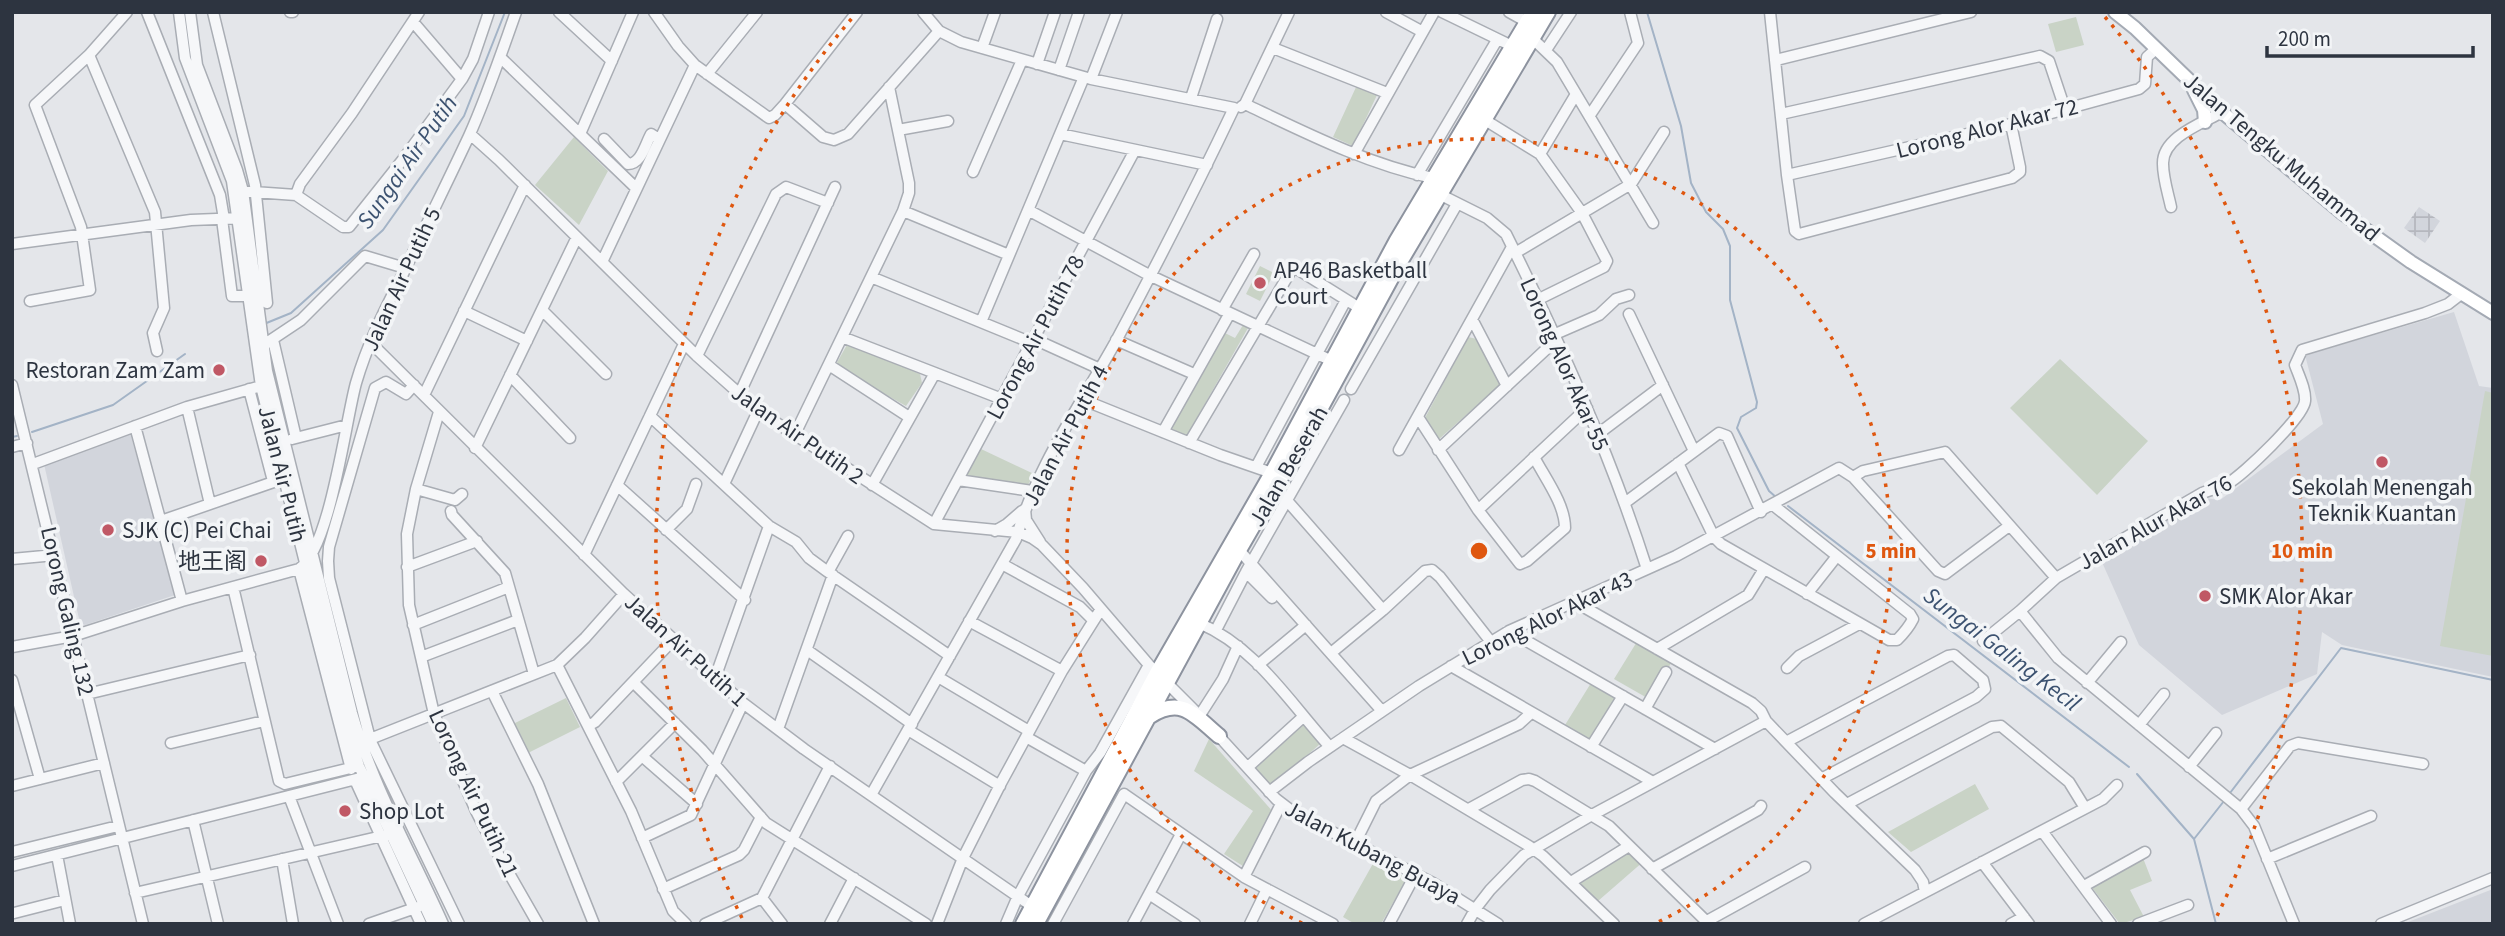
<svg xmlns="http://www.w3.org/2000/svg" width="2505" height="936" font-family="'Source Sans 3','Noto Sans SC',sans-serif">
<defs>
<pattern id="industrial-grid" width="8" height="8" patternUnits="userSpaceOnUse" patternTransform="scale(1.75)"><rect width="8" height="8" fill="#d2d5dc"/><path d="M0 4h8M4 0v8" fill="none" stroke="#b5b7be"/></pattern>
</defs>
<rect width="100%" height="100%" fill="#e4e6ea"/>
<!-- built -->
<path fill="#d2d5dc" d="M2454,312L2479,386L2493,388V677L2342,645L2322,632L2317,674L2222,715L2139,645L2101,560L2205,498L2220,500L2323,424L2305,355Z
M130,433L175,595L85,625L80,623L44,464Z
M2493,889V924H2403Z"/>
<!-- industrial -->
<path fill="url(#industrial-grid)" d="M2419,207L2440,221L2425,243L2404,228Z"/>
<!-- green -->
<path fill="#c9d3c6" d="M2076,17L2084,45L2056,52L2048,24Z
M1357,85L1377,95L1353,146L1333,137Z
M574,137L608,171L579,225L535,185Z
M1260,266L1274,273L1260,301L1246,294Z
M1243,325L1248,328L1186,437L1169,427L1223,332L1235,338Z
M1468,337L1477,339L1500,385L1438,440L1425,418Z
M848,343L920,374L922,383L906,406L835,366Z
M2060,359L2148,441L2097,495L2010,408Z
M2485,391L2493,393V656L2440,646Z
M981,449L1034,474L1028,485L965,477Z
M1638,640L1673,660L1649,699L1614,679Z
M1591,683L1624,703L1598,745L1565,725Z
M566,698L580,727L528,753L513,724Z
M1304,724L1321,743L1272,787L1255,769Z
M1209,739L1274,813L1246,868L1224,854L1253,811L1194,771Z
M1975,784L1989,809L1911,852L1888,832Z
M1629,846L1644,861L1598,901L1575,879Z
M2143,858L2152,881L2130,890L2144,917L2120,924L2090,885Z
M1375,860L1407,878L1381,924H1355L1343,917Z"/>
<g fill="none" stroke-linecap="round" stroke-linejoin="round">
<!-- stream -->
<path stroke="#a3b3c6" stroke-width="2" d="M1647,12L1681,126L1691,183L1706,212L1723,229L1730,246V300L1757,402L1756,408L1741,417L1737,428L1769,491L1777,498
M264,324L291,313L383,230L464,116L505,12
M32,432L113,405L185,354
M12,437L17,436
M1788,506L2129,767
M2137,774L2194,839L2216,924
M2230,793L2341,648L2493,680
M2194,839L2224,801"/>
<defs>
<path id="minor" d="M147,12L220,195L224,219
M179,12L185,58L232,181L261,386L343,715L359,766L433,924
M190,12L197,65L237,170L243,191L267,371L352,713C373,787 412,854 443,924
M213,12L255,185L267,303
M290,12H293
M559,12L612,61
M654,12L678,46L695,65L769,118L775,115L785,104L857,12
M923,12L939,31L961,42L1091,79L1234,108
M1386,12L1421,31
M1442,12L1512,46
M1509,12L1527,22
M1770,12L1787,175L1795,231L1799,234L2012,178L2020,172V167L2011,124
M414,23L462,79
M1532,38L1557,62L1653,223
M982,48L995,12
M1273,48L1387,93
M1546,50L1571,12
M89,55L155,212L164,308L153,333L157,351
M500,57L636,188
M1776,60L1971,12
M1037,64L1055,12
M1059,70L1079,12
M707,74L757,12
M1091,79L1117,12
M1191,98L1217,19
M785,104L823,137L834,140L848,134L939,31
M1245,104C1306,133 1367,164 1433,178
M1241,107L1245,104L1289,12
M1781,114L2040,56L2049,61L2065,109
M1590,115L1638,43L1630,12
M1485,120L1540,154L1582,213L1607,261L1604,267L1537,300
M898,130L948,121
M470,134L499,160L697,356L761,413L934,524L1018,532L1032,538L1042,545L1083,588L1149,665L1196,712
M580,134L633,12
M1060,134L1207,165
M604,139L628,164C641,164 645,145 651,134L659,139
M1354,154L1434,12
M1540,154L1576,94
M973,172L1022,60
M1417,175L1497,40
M1787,175L2011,124L2139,89L2145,84L2147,57L2156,49
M238,191L296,195L343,227H349L404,158L462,79L473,59L489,12
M1439,194L1487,218L1506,234C1560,343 1610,453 1647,569
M296,195L300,184L352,113L419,12
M2171,207C2168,193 2163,178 2163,164C2162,137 2203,123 2222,112
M1028,210L1149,275L1332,361
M903,211L1009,255
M222,219L232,296H247
M12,244L191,220L242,218
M1515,253L1631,184L1664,132
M602,262L695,65
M871,277L1032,343
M30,301L90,290L81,227L35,105L89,55L127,12
M542,310L606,374
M1222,310L1254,254
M464,311L527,341
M1629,314L1694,451
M1472,319L1507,386
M981,322L1084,77
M1553,335L1599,315L1616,299L1629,295
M842,337L1002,399
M1034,339L1100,369
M273,340L296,438
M1116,340L1194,374
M370,342L624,594L743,703L804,749L1036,909
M262,346L301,320L365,256L405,268
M697,356L776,194L786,187L828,203
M829,365L909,417
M510,375L570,438
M12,385L143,924
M249,389L273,481
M1351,389L1457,204
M424,395L525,185
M739,395L835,187
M1081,399L1220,455L1272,473
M187,407L210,504
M439,412L416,489L407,534L409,605L434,714L476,811L498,854L538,924
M650,416L769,526L796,542L809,558L828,572L950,656
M1418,417L1478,510L1520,564L1527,561L1565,528C1565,504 1545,478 1534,457
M135,426L182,601
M1163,432L1230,313
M1598,434L1663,385
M794,436L903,211L909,193V183L889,87
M292,439L347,425
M1189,443L1292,269H1297L1361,309
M12,447L27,443
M475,448L577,237
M1399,450L1512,247
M1438,450L1556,340
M1678,463L1714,537L1721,544L1889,640H1897C1903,634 1909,627 1913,619L1910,614L1773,505
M33,464L187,407L261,386
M1256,467L1346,300
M1853,477L1863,471L1945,452L2056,578
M958,480L1032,491
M724,484L758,411
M617,485L745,600
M872,485L935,373
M416,489L455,500L462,494
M1283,496L1383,610
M1626,502L1719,433L1727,436L1761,512
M1025,509L1026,520L1040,542
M1478,510L1587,408
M451,511L452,515L505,573L534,674
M161,521L285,478
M934,524L1135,150
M666,530L687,509L696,484
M995,531L1007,524L1022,511
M1239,550L1382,711
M584,555L684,344
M12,559L55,555
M1002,564L1080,607L1093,620
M407,567L477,541
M299,569L351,769
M828,572L848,536
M1246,572L1272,598
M233,587L279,781L285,784L359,766
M1807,594L1837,556
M1575,602L1752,703L1761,711L1766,721L1835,793L1915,870L1923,882L1925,892
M2020,611L2058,658L2241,809L2254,826L2294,924
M969,621L1062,671
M1199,623C1256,647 1290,703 1330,747
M413,625L509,587
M1216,630L1246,572L1344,400
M1509,631L1715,749
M1983,641L2020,611L2056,578L2202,493C2210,490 2219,488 2227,484C2243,475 2304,417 2305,401C2306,390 2299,376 2295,365L2302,350L2425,313L2448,304L2461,294
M12,647L73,636L182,601L299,569C330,549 345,423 356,383C367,345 384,311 402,276C424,229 447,183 469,136C487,96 501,54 516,12
M1657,649L1748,595L1764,569
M807,650L912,724
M1331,653L1383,610L1425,571L1432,570L1440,577L1491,642
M421,657L518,620
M557,665L631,811L673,911L686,924
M1258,665L1306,625
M1451,666L1653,782
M1787,668L1799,656L1859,624
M938,677L1029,731
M715,678L769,526
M12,680L40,779
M633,682L702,750L766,823L926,924
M2087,683L2121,642
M492,691L538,784L594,924
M87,694L250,655
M1645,709L1666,672
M1200,715L1223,679L1238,646
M2139,725L2164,694
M588,726L595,722L673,640
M778,729L833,575
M908,730L1000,786
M1216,733L1276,799L1293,812L1433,883L1498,924
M1026,737L1086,771
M1343,738L1410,775L1529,846L1543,856L1614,924
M370,739L329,578L328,561L329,547L375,388L386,382L406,394L414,385
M365,741L557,665L585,638L624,594
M1786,742L1948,656L1954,655L1983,680L1985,689L1976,697L1821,779
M171,743L264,721
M372,744L459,924
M1591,747L1623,696
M643,757L697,804
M1248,767L1303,717
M2189,767L2216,733
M355,780L421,924
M616,782L675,723
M12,786L104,763
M1269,792L1308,762L1419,686L1509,631L1676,556L1839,468L1853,477L1938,571L1945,574L2009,526
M871,795L1016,539C1036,467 1080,406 1116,341C1157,264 1197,186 1234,108
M289,796L338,924
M1847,804L1992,727L2001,726L2069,782L2085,808
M1469,809L1522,780L1529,779L1535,781L1609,826L1709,924
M2241,809L2290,746L2298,743L2423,764
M193,820L218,924
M2042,831L2111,924
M642,838L691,815L743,703
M1354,845L1376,801L1410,775L1519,724L1531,713
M12,852L118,826
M57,855L70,924
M282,859L293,924
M2267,859L2371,816
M1982,862L2029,924
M12,866L364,777
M1652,869L1758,810L1761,806
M1244,877L1281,804
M1571,882L1629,846
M2084,886L2145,852
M663,889L739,855L744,850L761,817
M135,893L391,834
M1149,894L1195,924
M762,898L782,924
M14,913L65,900
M1707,921L1805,867
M369,924L418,907
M705,924L762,898L830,766
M830,924L854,878
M937,924L963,858L1001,783L1062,671L1101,609
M1006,924L1018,896L1086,771L1100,753L1149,665
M1053,924L1124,794L1244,877L1333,924
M1133,924L1181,834
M1250,924L1267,889
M1389,924L1415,875
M1467,924L1476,908L1490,890L1524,855L1592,815L1766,721
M1864,924L2103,799L2117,785
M2011,924L2024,917
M2138,924L2188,905
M2381,924L2493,878"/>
<path id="major" d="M2115,12L2135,28L2222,112L2341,212L2411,262L2493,313
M2194,90L2204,110L2205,122"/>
<path id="highway" d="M1150,716C1182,696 1194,715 1219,736
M1023,924L1157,673L1272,473L1397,240L1533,12
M1036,924L1239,550L1317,415L1400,262L1548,12"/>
</defs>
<!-- minor casing -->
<use href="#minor" stroke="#a9adb4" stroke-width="13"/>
<!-- major casing -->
<use href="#major" stroke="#a4aab4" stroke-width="16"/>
<!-- highway casing -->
<use href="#highway" stroke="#8d939f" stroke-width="18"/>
<!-- minor -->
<use href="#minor" stroke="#f6f7f9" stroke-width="10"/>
<!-- major -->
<use href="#major" stroke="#fff" stroke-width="12"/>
<!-- highway -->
<use href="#highway" stroke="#fff" stroke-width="14"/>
</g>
<!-- distance rings -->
<g fill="none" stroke="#df570f" stroke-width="3.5" stroke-dasharray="3.5 7">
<path d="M1302 923A412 412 0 1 1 1656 923"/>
<path d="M742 918A823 823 0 0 1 853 17M2105 17A823 823 0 0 1 2216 918"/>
</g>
<!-- markers -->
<g fill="#c05865" stroke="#f3f5f7" stroke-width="2.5">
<circle cx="1260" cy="283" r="7"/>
<circle cx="219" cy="370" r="7"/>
<circle cx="2382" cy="462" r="7"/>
<circle cx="108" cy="530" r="7"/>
<circle cx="261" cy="561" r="7"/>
<circle cx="2205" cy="596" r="7"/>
<circle cx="345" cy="811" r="7"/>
</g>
<g text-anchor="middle" stroke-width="7" stroke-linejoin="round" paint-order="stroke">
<!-- street labels -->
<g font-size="23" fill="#2d3440" stroke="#f3f5f7">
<text transform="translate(1987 128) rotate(-14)" y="8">Lorong Alor Akar 72</text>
<text transform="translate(2282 157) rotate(40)" y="8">Jalan Tengku Muhammad</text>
<text transform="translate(401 279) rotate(-65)" y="8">Jalan Air Putih 5</text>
<text transform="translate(1035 337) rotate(-62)" y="8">Lorong Air Putih 78</text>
<text transform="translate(1565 364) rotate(66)" y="8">Lorong Alor Akar 55</text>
<text transform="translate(798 434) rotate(35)" y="8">Jalan Air Putih 2</text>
<text transform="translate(1065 435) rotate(-62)" y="8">Jalan Air Putih 4</text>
<text transform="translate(1288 466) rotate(-60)" y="8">Jalan Beserah</text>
<text transform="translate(283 474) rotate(76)" y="8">Jalan Air Putih</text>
<text transform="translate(2155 522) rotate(-29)" y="8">Jalan Alur Akar 76</text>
<text transform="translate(68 611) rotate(77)" y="8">Lorong Galing 132</text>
<text transform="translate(1547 618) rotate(-26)" y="8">Lorong Alor Akar 43</text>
<text transform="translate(686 650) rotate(42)" y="8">Jalan Air Putih 1</text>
<text transform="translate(474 793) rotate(65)" y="8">Lorong Air Putih 21</text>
<text transform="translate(1373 852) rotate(28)" y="8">Jalan Kubang Buaya</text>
</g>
<!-- poi labels -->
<g font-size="23" fill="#2d3440" stroke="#f3f5f7" text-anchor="start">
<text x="1274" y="278">AP46 Basketball<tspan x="1274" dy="26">Court</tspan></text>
<text x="205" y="378" text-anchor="end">Restoran Zam Zam</text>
<text x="2382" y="495" text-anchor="middle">Sekolah Menengah<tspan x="2382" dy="26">Teknik Kuantan</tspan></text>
<text x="122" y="538">SJK (C) Pei Chai</text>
<text x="247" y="569" text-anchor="end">地王阁</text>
<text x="2219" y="604">SMK Alor Akar</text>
<text x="359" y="819">Shop Lot</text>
</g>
<!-- water labels -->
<g font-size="24" font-style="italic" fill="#3c5270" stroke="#f3f5f7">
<text transform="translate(407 162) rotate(-55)" y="8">Sungai Air Putih</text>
<text transform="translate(2002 649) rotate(37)" y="8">Sungai Galing Kecil</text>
</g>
</g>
<circle cx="1479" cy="551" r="10" fill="#df570f" stroke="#f3f5f7" stroke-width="3.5"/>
<g font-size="21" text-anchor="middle" font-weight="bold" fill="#df570f" stroke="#f3f5f7" stroke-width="7" stroke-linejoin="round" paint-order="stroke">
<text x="1891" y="558">5 min</text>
<text x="2302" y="558">10 min</text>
</g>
<!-- border -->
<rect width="2505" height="936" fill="none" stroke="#2d3440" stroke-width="28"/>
<!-- scale -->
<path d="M2267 46v10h206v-10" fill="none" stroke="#2d3440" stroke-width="3.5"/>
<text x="2278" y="46" font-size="21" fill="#2d3440" stroke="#f3f5f7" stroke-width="5" paint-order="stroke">200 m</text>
</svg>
